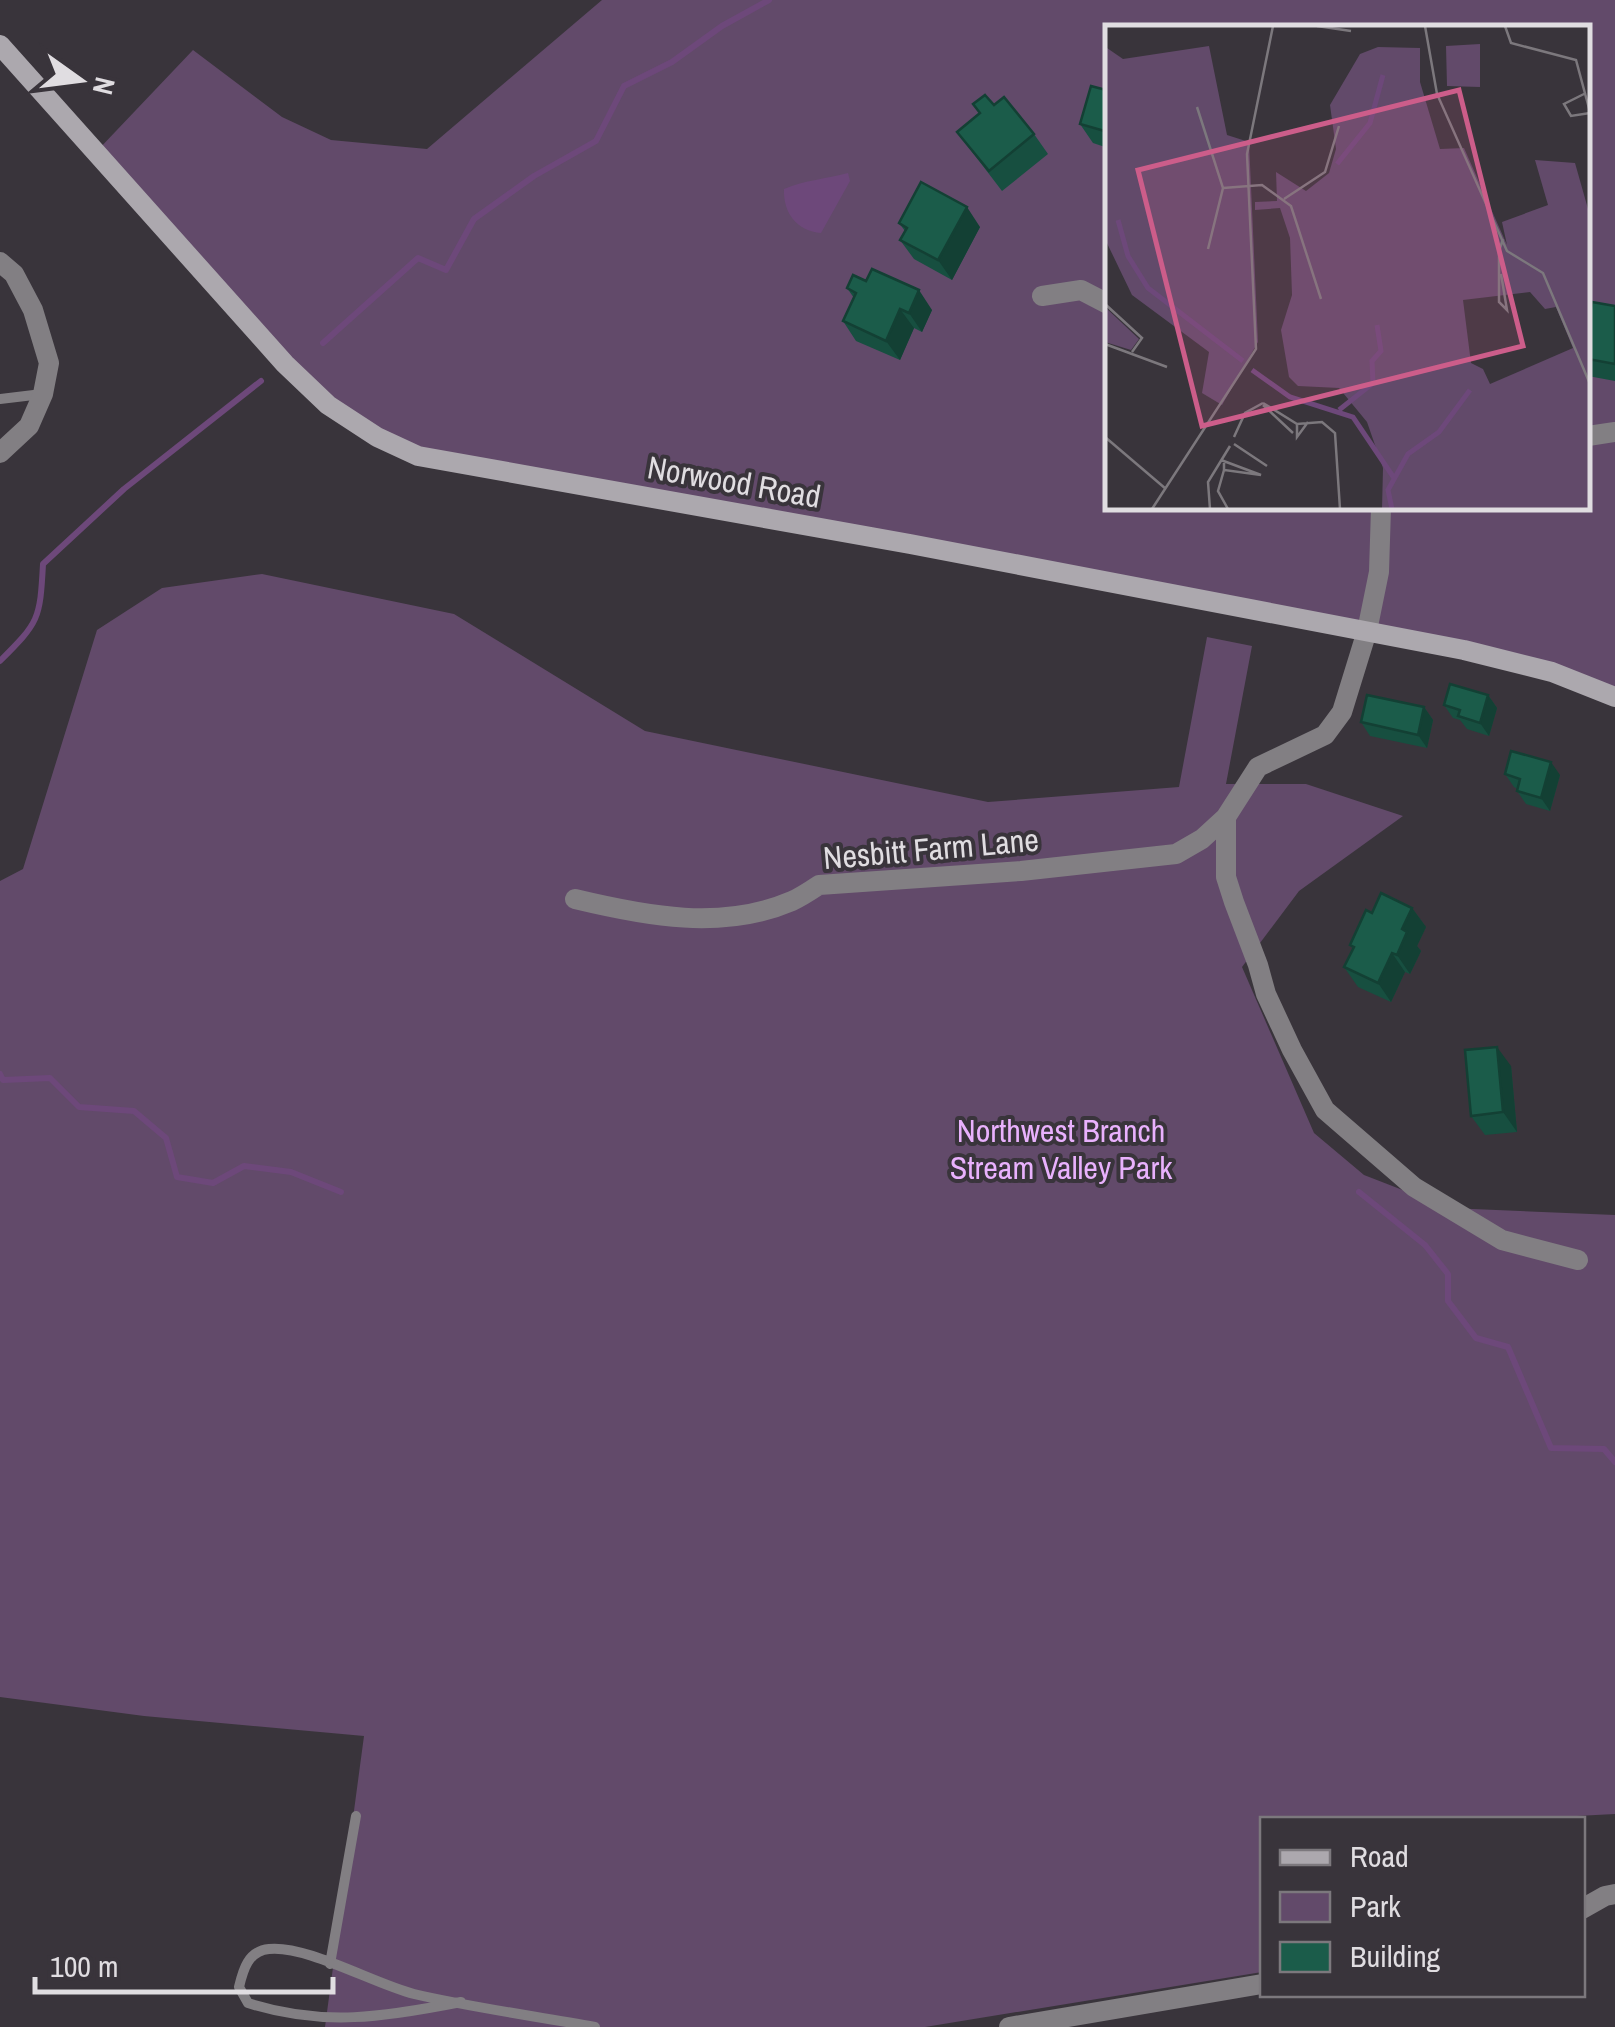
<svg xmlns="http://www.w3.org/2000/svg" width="1615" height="2027" font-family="'Archivo Narrow',sans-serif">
<rect width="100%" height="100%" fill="#39343b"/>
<!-- green -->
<path fill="#624a6a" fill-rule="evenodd" d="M602,0H1615V697L1552,672L418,456L328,405L97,151L193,50L282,117L331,140L427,149ZM1108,28H1588V508H1108Z
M262,574L454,614L645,731L988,802L1179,787L1207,637L1252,646L1226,784H1306L1403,816L1299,891L1242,967L1314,1133L1364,1175L1449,1208L1615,1215V1814L1499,1820H1262V1972L925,2027H325L364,1736L144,1716L0,1697V881L23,869L97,630L162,588Z"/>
<!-- water -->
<path fill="#6d487a" d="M848,173L850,181L821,233C797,231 783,213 784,189C805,180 826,179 848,173Z"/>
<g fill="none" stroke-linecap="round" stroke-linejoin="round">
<!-- stream -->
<path stroke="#6d487a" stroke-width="6" d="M323,343L418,258L446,270L474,219L534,176L596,141L624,86L672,62L722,26L769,0
M0,661C39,622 40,620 43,564L124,489L261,381
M0,1074L3,1080L50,1078L79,1107L134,1111L166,1138L177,1177L213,1183L244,1166L291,1172L341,1192
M1359,1192L1425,1245L1448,1274V1301L1476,1338L1508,1347L1551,1448L1604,1449L1615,1462"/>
<!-- lane -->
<path stroke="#827f83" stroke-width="10" d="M0,399L42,394
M330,1964L356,1816
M461,2002C385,2017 323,2027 248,2003L239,1987C243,1970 248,1951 269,1949C307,1945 374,1984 414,1994C474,2008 535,2016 595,2027"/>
<!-- street -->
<path stroke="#827f83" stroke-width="20" d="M0,262L14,274L33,310L49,363L43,394L29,426L0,453
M1042,296L1081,290L1108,304
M1588,436L1615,432
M1226,817V877L1234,902L1258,965L1266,994L1292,1050L1325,1110L1414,1187L1502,1240L1578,1260
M575,899C646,916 722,931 792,901C801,897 810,891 819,885L1021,871L1176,854L1202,839L1226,817L1258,767L1325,735L1342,712L1367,631L1379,572L1381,508
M1582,1909L1605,1896L1615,1894
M1009,2027L1262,1984"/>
<!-- secondary -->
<path stroke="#aca8ae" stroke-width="20" d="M0,45L285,364L328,405L377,437L418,456L910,544L1464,650L1552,672L1615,697"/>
</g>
<!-- wall -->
<path fill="#174f40" d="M1108,86V148L1093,143L1080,124Z
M994,105L1034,134L1048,154L1002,191L957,132Z
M899,223L980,227L952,280L914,259L900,240L905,231Z
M847,288L932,310L922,332L914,328L900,360L856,341L843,321L854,298Z
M1615,306V381L1588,376V320Z
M1488,695L1497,708L1489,736L1467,729L1460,720L1453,718L1444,705Z
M1424,707L1433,720L1427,748L1370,736L1361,722Z
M1505,774L1560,775L1550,811L1526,804L1517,791L1518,789L1514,787Z
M1412,908L1426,927L1417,946L1421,951L1410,974L1405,972L1391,1002L1358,987L1344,967L1353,949L1350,945L1372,913Z
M1511,1066L1517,1132L1485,1135L1471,1116Z"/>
<!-- shaded-wall -->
<path fill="#134034" d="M967,207L980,227L952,280L938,260Z
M919,290L932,310L922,332L909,313Z
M900,309L914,328L900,360L886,341Z
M1488,695L1497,708L1489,736L1480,723Z
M1424,707L1433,720L1427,748L1418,735Z
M1551,762L1560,775L1550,811L1541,798Z
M1412,908L1426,927L1417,946L1421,951L1410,974L1397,955L1402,929Z
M1392,953L1405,972L1391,1002L1378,983Z
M1497,1047L1511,1066L1517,1132L1503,1112Z"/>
<!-- building -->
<path fill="#1b5c4a" stroke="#134034" stroke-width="2.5" d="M1091,86L1106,90L1108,86V132L1080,124Z
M985,95L994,105L1004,97L1034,134L989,171L957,132L980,113L973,104Z
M921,182L967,207L938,260L900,240L907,228L899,223Z
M872,269L919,290L909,313L900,309L886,341L843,321L856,293L847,288L853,275L866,281Z
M1592,302L1615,306V364L1588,359V320H1589Z
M1450,684L1488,695L1480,723L1458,716L1460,710L1444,705Z
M1367,695L1424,707L1418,735L1361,722Z
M1511,751L1551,762L1541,798L1517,791L1520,779L1505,774Z
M1381,893L1412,908L1402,929L1407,932L1397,955L1392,953L1378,983L1344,967L1354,947L1350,945L1366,910L1372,913Z
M1497,1047L1503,1112L1471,1116L1465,1050Z"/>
<g text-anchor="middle" stroke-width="8" stroke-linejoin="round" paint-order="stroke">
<!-- street labels -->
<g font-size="32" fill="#e0dde1" stroke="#39343b">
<text transform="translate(734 482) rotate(10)" y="11">Norwood Road</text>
<text transform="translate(931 849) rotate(-5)" y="11">Nesbitt Farm Lane</text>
</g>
<!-- park labels -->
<g font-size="32" fill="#e9b1fd" stroke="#39343b">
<text x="1061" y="1142">Northwest Branch<tspan x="1061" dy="37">Stream Valley Park</tspan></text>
</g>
</g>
<!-- overview -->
<g transform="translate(1105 25)">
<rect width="485" height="485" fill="#39343b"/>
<path d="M0,1L2,23L18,34L104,21L122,110L144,117L153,317L117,380L97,368L104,327L27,270L0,214ZM375,19V62L342,61L341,21ZM273,22L315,23V57L335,124L359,123L402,220L397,197L443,180L430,135L470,138L485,191V484H277L278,443L262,397L234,363L193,361L184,352L176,305L187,270L185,213L175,183L150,185V177L172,176L171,147L201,166L224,148L231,124L225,80L255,29ZM425,267L440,284L451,282L468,323L385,359L378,344L366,338L358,275ZM0,282L34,314L26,325L0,317Z" fill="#624a6a" fill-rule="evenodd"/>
<path fill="none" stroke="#6d487a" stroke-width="5" d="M232,139L265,98L278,50M13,195L23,231L43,263L138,336M147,345L185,372L248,392L289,453M234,385L268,358L267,336L276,326L272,300M287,484L283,465L303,429L334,407L365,365"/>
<path fill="none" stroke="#7c787d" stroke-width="2.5" d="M212,1L246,6M320,1L332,69L402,226L438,248L485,359M400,1L406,18L471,35L485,87M481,68L459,79L466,91L485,88M92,82L118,163L103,224M118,163L157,160L186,181L216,274M179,174L220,147L234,101M396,249L402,285L394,277V226L398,214M0,279L37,313L27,327M0,319L62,342M158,378L192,399L217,397L230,408L235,484M158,380L188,408M192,399V412L203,397M0,412L61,464M129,412L140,388L158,378M129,419L162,441M116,435L156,450L119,445V438M119,445L113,466L123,484M47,484L151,324L142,129L168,1M105,484L103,457L125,421"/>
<path fill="#cc5d8a" fill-opacity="0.15" stroke="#cc5d8a" stroke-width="5" d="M354,65L418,321L97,401L33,145Z"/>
<rect width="485" height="485" fill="none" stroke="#e0dde1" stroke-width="5"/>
</g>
<!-- legend -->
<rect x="1260" y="1817" width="325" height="180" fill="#39343b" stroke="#7c787d" stroke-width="2.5"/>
<rect x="1280" y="1850" width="50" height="15" fill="#aca8ae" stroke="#7c787d" stroke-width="2.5"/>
<text x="1350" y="1867" font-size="30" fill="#e0dde1">Road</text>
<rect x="1280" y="1892" width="50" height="30" fill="#624a6a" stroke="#7c787d" stroke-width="2.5"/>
<text x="1350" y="1917" font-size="30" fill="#e0dde1">Park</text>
<rect x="1280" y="1942" width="50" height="30" fill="#1b5c4a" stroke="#7c787d" stroke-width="2.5"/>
<text x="1350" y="1967" font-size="30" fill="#e0dde1">Building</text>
<!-- north arrow -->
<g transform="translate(80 80) rotate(104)" stroke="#39343b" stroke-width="8" paint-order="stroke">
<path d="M0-8L18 38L0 25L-18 38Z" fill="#e0dde1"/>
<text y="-15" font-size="28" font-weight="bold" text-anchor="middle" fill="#e0dde1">N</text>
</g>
<!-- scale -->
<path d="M35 1977v15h298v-15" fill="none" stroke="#e0dde1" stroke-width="5"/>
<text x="50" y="1977" font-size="30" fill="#e0dde1" stroke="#39343b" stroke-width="8" paint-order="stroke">100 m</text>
</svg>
